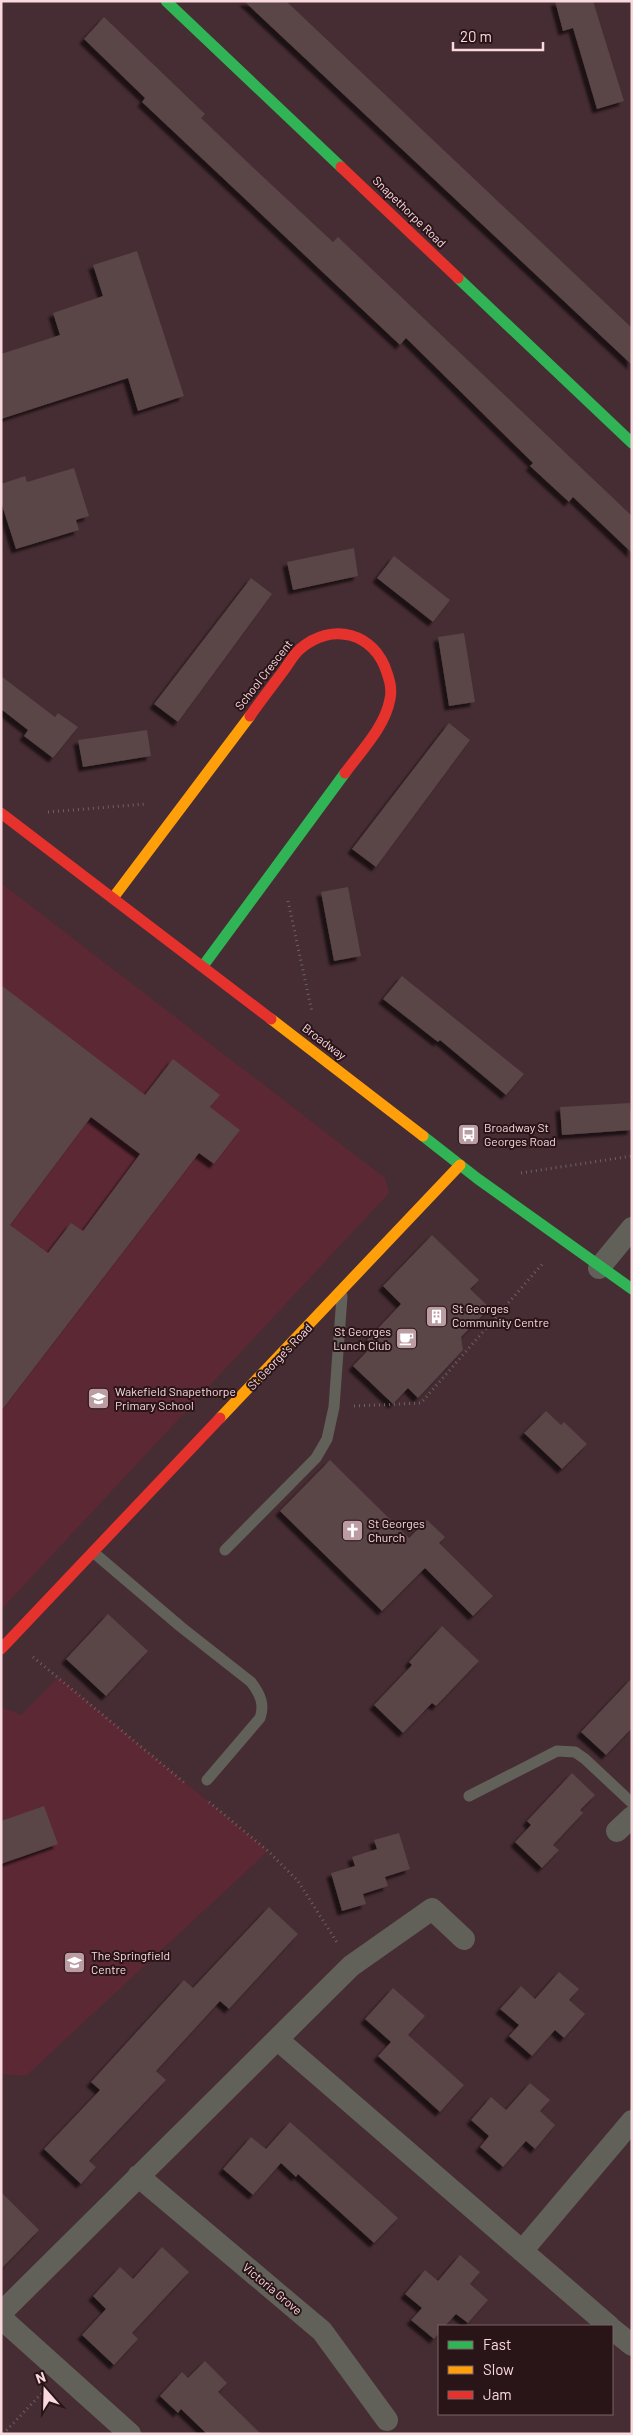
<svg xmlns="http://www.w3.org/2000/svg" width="633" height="2435" font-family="Barlow,sans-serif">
<defs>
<filter id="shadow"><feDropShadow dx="-4.5" dy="4.5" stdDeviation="1" flood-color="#0009"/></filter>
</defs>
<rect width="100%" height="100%" fill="#462c33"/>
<!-- built -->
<path fill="#5c2834" d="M1,883L385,1178L389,1193L1,1610Z
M58,1677L268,1851L26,2076L1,2074V1707L21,1715Z"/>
<!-- building -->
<path fill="#5a4447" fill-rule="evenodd" filter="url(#shadow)" d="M244,1H286L632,328V365Z
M555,1H593L624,101L597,109L573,28L563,31Z
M104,17L205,114L201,118L260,174L333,242L338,237L632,516V553L573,497L569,502L530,466L533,463L406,338L400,345L142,102L145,98L84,39Z
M137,251L184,396L138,411L128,378L1,419V354L60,335L53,313L103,296L93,265Z
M74,468L89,516L76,520L79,530L16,549L1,502V484L25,476L27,482Z
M354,548L358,576L293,590L287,562Z
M394,556L450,600L433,622L377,578Z
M251,578L272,594L178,722L154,704Z
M464,633L475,702L449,706L438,637Z
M1,676L55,717L58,713L78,727L53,758L24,736L28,730L1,709Z
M449,723L470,740L376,867L352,849Z
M147,730L151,756L83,767L78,740Z
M348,887L361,956L334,961L321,892Z
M402,976L524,1074L506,1095L440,1040L438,1042L383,999Z
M1,985L145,1095L173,1059L220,1095L210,1107L240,1130L214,1164L199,1153L1,1411ZM91,1117L140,1154L83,1231L71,1223L48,1253L10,1225Z
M630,1103L632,1130L562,1135L560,1107Z
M432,1235L479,1280L470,1289L490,1308L461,1337L463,1350L418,1398L408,1388L393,1404L353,1366L373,1345L367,1340L401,1304L383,1286Z
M546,1411L561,1425L564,1422L587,1444L562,1469L524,1433Z
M330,1460L409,1538L427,1520L445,1537L439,1543L493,1596L473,1616L425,1568L382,1611L280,1511Z
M108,1614L148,1651L106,1696L66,1659Z
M442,1626L479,1661L436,1706L432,1703L403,1733L374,1705L412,1665L409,1662Z
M632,1678V1728L606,1755L581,1732Z
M572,1773L595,1795L580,1810L583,1813L553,1845L559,1850L542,1868L515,1842L531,1825L527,1821Z
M44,1806L58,1844L1,1864V1821Z
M399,1833L410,1869L385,1877L388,1886L363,1894L366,1904L342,1911L331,1873L355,1866L352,1857L377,1849L374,1840Z
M269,1907L298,1934L229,2009L220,2001L156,2071L166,2080L89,2161L96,2167L81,2184L44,2149L100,2090L91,2082L184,1980L193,1988Z
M559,1972L579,1989L569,2000L585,2014L564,2038L555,2030L532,2056L509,2036L519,2025L500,2009L521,1986L535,1999Z
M393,1988L425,2016L408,2035L464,2085L440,2112L378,2056L391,2042L365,2019Z
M530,2083L550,2100L540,2111L555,2125L535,2149L526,2141L503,2167L480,2147L489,2136L471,2120L491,2097L506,2110Z
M290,2122L398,2218L374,2243L298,2174L296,2177L281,2163L253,2195L223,2169L251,2137L266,2149Z
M1,2192L39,2230L1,2269Z
M162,2247L189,2272L132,2333L138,2339L114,2365L82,2335L106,2309L93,2296L120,2267L133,2279Z
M460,2255L480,2272L470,2284L488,2300L468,2323L456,2314L445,2326H439V2333L434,2339L411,2320L422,2308L405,2294L425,2270L438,2281Z
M205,2361L227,2383L218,2392L261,2434H207L181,2409L178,2413L160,2396L182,2372L188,2378Z"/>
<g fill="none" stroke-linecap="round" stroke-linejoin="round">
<!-- path -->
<path stroke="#6b6461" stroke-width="3" stroke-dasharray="1 4" stroke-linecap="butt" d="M48,812L146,804
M288,901L312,1012
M521,1173L632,1156
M354,1406L421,1403L544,1262
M33,1657L186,1784
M209,1802L268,1851L298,1881L338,1944
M3,2434L44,2391"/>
<!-- lane -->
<path stroke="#61615a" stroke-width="11" d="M225,1550L316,1458L327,1439L334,1407L342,1296
M93,1552L181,1627L251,1682C260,1694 265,1704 260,1718L207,1780
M469,1796L557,1751L575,1752L585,1759L632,1803"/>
<!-- street -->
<path stroke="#61615a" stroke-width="22" d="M599,1268L632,1228
M617,1831L632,1817
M278,2040L609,2326
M138,2176L322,2331L387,2420
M522,2251L632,2121
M1,2313L351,1966L432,1909L464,1939
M1,2318L130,2434
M612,2329L632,2345"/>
<!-- fast -->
<path stroke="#30b455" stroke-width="11" d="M166,1L341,167
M458,278L632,443
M203,966L345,773
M423,1136L478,1179L632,1289"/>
<!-- slow -->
<path stroke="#ff9f0a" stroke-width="11" d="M113,898L250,716
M271,1019L423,1136
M220,1418L460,1165"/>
<!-- jam -->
<path stroke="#e5322d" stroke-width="11" d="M341,167L458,278
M250,716C261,700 273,685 284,670C289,663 294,654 300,649C332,621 375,633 387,673C390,681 392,690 390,699C385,727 361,751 345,773
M1,813L271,1019
M1,1649L220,1418"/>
</g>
<!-- icons -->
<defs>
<symbol id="bus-square" viewBox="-11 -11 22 22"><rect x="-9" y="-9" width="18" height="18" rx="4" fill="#ba9ca2" stroke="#291418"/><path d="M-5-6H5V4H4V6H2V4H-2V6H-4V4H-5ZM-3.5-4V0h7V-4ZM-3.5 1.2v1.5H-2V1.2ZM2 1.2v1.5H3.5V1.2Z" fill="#fff"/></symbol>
<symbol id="building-square" viewBox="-11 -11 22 22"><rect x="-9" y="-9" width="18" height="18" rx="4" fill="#ba9ca2" stroke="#291418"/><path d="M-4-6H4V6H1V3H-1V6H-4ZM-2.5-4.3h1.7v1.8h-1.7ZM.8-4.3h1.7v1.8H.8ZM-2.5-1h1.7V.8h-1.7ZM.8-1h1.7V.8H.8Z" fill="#fff"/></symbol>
<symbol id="cafe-square" viewBox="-11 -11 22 22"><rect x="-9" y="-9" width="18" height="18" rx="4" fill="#ba9ca2" stroke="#291418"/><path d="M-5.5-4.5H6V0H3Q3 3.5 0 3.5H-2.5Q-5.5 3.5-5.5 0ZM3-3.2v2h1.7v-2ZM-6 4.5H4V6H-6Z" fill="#fff"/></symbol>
<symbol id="school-square" viewBox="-11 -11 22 22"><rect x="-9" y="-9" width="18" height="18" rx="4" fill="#ba9ca2" stroke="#291418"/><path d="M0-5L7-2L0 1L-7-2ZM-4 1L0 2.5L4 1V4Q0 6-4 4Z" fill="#fff"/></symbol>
<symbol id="church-square" viewBox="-11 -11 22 22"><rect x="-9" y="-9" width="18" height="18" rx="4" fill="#ba9ca2" stroke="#291418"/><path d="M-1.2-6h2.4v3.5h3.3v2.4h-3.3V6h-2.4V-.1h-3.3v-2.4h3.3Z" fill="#fff"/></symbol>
</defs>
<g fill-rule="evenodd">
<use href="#bus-square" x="456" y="1122" width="25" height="25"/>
<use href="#building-square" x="424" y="1304" width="25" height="25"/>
<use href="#cafe-square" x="394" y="1326" width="25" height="25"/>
<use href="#school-square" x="86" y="1386" width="25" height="25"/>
<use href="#church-square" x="340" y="1518" width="25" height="25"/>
<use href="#school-square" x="62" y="1950" width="25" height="25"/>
</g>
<g text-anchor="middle" stroke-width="4" stroke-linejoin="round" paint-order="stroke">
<!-- street labels -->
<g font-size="12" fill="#f9d9de" stroke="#291418">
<text transform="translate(409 212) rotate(44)" y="4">Snapethorpe Road</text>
<text transform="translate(264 675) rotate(-52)" y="4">School Crescent</text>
<text transform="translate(324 1042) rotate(37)" y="4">Broadway</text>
<text transform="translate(280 1357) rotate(-46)" y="4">St George's Road</text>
<text transform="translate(272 2289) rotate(40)" y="4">Victoria Grove</text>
</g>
<!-- poi labels -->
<g font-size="12" fill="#f9d9de" stroke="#291418" text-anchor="start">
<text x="484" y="1132">Broadway St<tspan x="484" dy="14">Georges Road</tspan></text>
<text x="452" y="1313">St Georges<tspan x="452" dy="14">Community Centre</tspan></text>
<text x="391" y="1336" text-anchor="end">St Georges<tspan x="391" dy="14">Lunch Club</tspan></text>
<text x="115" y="1396">Wakefield Snapethorpe<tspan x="115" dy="14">Primary School</tspan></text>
<text x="368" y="1528">St Georges<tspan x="368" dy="14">Church</tspan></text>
<text x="91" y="1960">The Springfield<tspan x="91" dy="14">Centre</tspan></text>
</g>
</g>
<!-- border -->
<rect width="633" height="2435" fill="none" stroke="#f9d9de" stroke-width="5"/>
<!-- legend -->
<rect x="438" y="2325" width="175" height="90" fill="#291418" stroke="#7c6367"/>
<rect x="448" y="2341" width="25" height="8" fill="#30b455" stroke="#7c6367"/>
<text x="483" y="2350" font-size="15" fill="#f9d9de">Fast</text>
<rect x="448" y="2366" width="25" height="8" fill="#ff9f0a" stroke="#7c6367"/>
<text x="483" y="2375" font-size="15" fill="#f9d9de">Slow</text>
<rect x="448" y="2391" width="25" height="8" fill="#e5322d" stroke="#7c6367"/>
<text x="483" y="2400" font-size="15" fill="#f9d9de">Jam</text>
<!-- north arrow -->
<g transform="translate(45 2390) rotate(340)" stroke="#291418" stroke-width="4" paint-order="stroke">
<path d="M0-4L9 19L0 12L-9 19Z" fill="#f9d9de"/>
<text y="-8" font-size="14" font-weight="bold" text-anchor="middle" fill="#f9d9de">N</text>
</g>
<!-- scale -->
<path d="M453 42v8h90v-8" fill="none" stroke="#f9d9de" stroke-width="2.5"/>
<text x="460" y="42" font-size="15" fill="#f9d9de" stroke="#291418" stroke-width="4" paint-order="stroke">20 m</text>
</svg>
